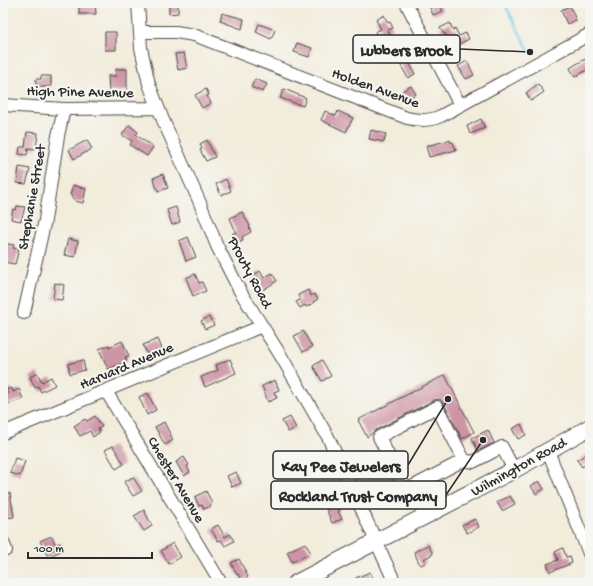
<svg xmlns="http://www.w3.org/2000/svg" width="593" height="586" font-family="'Gochi Hand',sans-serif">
<rect width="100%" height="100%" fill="#f6f6f2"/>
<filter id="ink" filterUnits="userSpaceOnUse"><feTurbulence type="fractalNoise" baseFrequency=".025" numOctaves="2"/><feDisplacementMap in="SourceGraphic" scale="8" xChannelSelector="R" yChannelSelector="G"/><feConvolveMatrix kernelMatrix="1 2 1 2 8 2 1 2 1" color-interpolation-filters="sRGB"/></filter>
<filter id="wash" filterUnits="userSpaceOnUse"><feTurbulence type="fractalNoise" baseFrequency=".012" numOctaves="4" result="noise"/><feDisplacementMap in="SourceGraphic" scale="16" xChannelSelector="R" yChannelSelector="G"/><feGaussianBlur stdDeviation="0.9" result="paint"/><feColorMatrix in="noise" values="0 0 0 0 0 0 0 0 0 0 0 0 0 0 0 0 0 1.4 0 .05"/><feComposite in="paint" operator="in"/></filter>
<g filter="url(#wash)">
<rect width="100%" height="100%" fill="#f2ecdb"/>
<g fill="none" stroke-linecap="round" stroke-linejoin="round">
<!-- stream -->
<path stroke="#61c1e0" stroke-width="2.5" d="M504,3L530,52
M551,583L555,582"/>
</g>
<g id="blocks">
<!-- building -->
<path fill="#cd94a6" d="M79,3H95L96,14H79Z
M169,3H178V13L169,14Z
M428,3H439L443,11L433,15Z
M570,6L576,20L567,24L561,10Z
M222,13L244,19L242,29L220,21Z
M384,15L388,23L390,22L393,28L388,30L390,35L385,38L383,35L378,38L375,32L381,29L376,20Z
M450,23L453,30L455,28L459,36L466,33L469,39L453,47L445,33L444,34L440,28Z
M259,24L275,30L271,39L256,32Z
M105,32H116V50H105Z
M297,43L312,48L309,57L294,52Z
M184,53L187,68L178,70L175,54Z
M585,59L590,68L575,77L570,68Z
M408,60L415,74L408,78L400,64Z
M467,61L474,75L466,79L458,66Z
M116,69H127V91H109L108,76H116Z
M41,76H51V87H36V79H41Z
M255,79L267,84L263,92L251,87Z
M538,84L544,92L531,101L526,93Z
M411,86L416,94L407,99L402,91Z
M206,89L209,95L207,96L211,103L202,108L195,95Z
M284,89L306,98L303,106L280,98Z
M325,111L336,116L338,111L353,118L346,132L321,120Z
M481,119L485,128L470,134L467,126Z
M129,125L138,132L136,135L153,147L147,156L130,145L132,141L122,135Z
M371,130L386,134L384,142L369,139Z
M27,132L38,133L36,149L28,148L27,155L19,154L20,147H25Z
M87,140L92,149L74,159L69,150Z
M207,140L215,157L206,161L200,150L202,149L200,144Z
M450,140V142H453L456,150L429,157L426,146Z
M19,167L30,169L26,184L17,183Z
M163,174L168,188L158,191L153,178Z
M226,179L231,191L221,195L216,184Z
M73,185L86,189L83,203L75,201V199L72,198V196L70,195Z
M17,206L25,207L21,221L11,219L13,209L16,210Z
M176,207L180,222L172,225L167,210Z
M242,212L250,226L249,227L251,232L242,237L243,240L236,243L232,234L236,232L230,218Z
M188,237L196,257L186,261L179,241Z
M68,239L78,241L75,257L64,255Z
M3,243L14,245L13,248L19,249L15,264L3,262Z
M260,271L264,278L272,273L277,281L261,291L252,276Z
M195,274L199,283L202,282L206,291L193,296L186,278Z
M55,283L64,285L62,300L53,299Z
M308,290L311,296L314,294L318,299L313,302L314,303L306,307L305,305L300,308L296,302L300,300L298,295Z
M209,317L214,325L205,329L201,321Z
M303,331L312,347L303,352L294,336Z
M158,339L162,349L147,354L143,345Z
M122,341L129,356L125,357L127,361L108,369L99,349L109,345V347Z
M230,359L236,373L205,387L201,377L218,370L216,365Z
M83,360L85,370L70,374L68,364Z
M322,360L331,376L322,381L313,366Z
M37,373L42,382L51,377L55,385L41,392L38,386L35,388L30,377Z
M445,375L474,432L462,439L444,404L440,399L434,400L376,430L367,437L358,420Z
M275,380L279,390L274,392L277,398L268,402L262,386Z
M12,388L13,392L19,389L23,399L3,406V396L8,394L6,390Z
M148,393L156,410L147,415L139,397Z
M95,416L102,427L98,429L100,432L93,437L90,431L80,436L74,426L85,419L87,421Z
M290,417L296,428L288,432L282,421Z
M164,422L173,440L165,445L155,427Z
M521,424L526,435L518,439L512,429Z
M488,430L494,443L478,451L472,438Z
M113,446L124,464L116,469L105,450Z
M590,452V463L586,466L585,465L582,467L577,460Z
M184,457L189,465L187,466L190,472L184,476L176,462Z
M15,458L25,461L20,476L10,473Z
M236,472L241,483L232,487L227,476Z
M133,477L142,491L133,496L124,482Z
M539,481L544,489L536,494L531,486Z
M206,491L212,503L210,504L211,506L204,509L202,505L199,506L195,497Z
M330,492L332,497L334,496L340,510L338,511L342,519L332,523L321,496Z
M10,493L14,517L4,518L3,494Z
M510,496L515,504L502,511L497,502Z
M144,510L152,526L144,531L134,516Z
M475,519L479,527L467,533L462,525Z
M218,525L225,537L230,534L234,541L225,546L221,540L218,541L211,529Z
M49,537H52L56,545L60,543L63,550L52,555L51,553L47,555L40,541Z
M173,543L181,557L169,564L161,551Z
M305,543L311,553L292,562L287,552Z
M428,545L433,554L424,559L426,563L420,565L414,552Z
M563,548L566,557L570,556L572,563L550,572L547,564L558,560L555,552Z
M239,559L248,577L242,581L238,574L237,575L231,563Z
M370,572L374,580L367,583H358L356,578Z"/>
</g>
</g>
<g filter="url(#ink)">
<use href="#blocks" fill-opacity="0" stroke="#494845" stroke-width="1"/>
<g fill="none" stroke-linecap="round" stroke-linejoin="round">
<defs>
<path id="minor" d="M138,3L141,48L149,84L163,120L200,203L217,246L240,291L281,356L328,437L350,484L395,583
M406,3L460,105
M140,32H176L194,35L407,118C419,121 430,121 441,116L590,34
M3,105L64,109L157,108
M24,313L45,220L58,136L64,109
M106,391L221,583
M437,407L464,460L406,490L379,437Z
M3,433L262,326
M548,451L590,556
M464,460L473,462L502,447L514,470
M3,542L6,550"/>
<path id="major" d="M296,583L514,470L590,427"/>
</defs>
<!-- minor casing -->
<use href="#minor" stroke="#494845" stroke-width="14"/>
<!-- major casing -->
<use href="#major" stroke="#494845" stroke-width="18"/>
<!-- minor -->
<use href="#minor" stroke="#fff" stroke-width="12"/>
<!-- major -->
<use href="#major" stroke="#fff" stroke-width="16"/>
</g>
</g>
<g text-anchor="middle" stroke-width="4" stroke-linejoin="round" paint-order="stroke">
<!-- street labels -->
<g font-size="15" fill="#2b2b2b" stroke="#f6f6f2">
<text transform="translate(376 87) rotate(20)" y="5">Holden Avenue</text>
<text transform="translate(80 91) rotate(1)" y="5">High Pine Avenue</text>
<text transform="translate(31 197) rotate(-80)" y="5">Stephanie Street</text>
<text transform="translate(251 272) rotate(62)" y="5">Prouty Road</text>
<text transform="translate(126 365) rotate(-23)" y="5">Harvard Avenue</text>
<text transform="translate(518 466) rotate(-29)" y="5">Wilmington Road</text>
<text transform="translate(177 479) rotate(59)" y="5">Chester Avenue</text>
</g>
</g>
<!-- callouts -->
<path fill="none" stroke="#2b2b2b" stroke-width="1.5" d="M530 52L460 49M448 399L408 465M483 440L446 495"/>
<g fill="#2b2b2b" stroke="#f6f6f2" stroke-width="1.5">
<circle cx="530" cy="52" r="4"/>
<circle cx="448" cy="399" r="4"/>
<circle cx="483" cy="440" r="4"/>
</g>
<g fill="#f6f6f2" stroke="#2b2b2b" stroke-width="1.5">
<rect x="353" y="35" width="107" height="28" rx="4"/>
<rect x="273" y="451" width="135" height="28" rx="4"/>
<rect x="271" y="481" width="175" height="28" rx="4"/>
</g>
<g font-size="16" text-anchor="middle" font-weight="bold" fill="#2b2b2b">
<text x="406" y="55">Lubbers Brook</text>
<text x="341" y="471">Kay Pee Jewelers</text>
<text x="358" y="501">Rockland Trust Company</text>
</g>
<!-- margin -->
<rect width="593" height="586" fill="none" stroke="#f6f6f2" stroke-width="16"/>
<!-- scale -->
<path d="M28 552v6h124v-6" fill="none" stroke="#2b2b2b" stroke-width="2"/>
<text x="34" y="552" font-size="12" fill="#2b2b2b" stroke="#f6f6f2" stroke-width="3" paint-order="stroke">100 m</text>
</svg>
